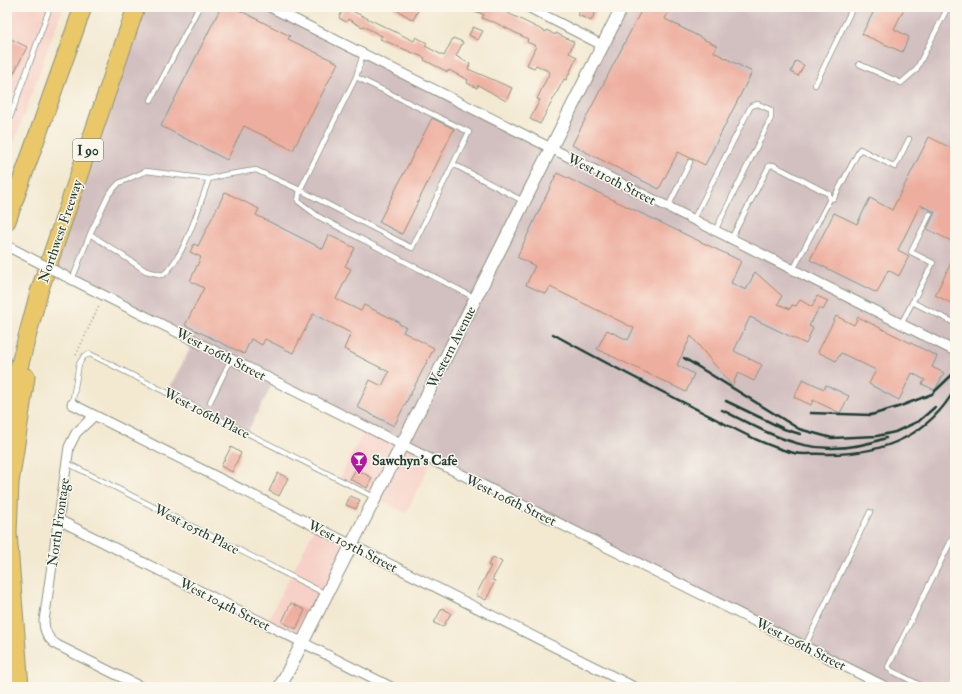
<svg xmlns="http://www.w3.org/2000/svg" width="962" height="694" font-family="'IM FELL Double Pica',serif">
<rect width="100%" height="100%" fill="#fbf7ec"/>
<filter id="ink" filterUnits="userSpaceOnUse"><feTurbulence type="fractalNoise" baseFrequency=".025" numOctaves="2"/><feDisplacementMap in="SourceGraphic" scale="8" xChannelSelector="R" yChannelSelector="G"/><feConvolveMatrix kernelMatrix="1 2 1 2 8 2 1 2 1" color-interpolation-filters="sRGB"/></filter>
<filter id="wash" filterUnits="userSpaceOnUse"><feTurbulence type="fractalNoise" baseFrequency=".012" numOctaves="4" result="noise"/><feDisplacementMap in="SourceGraphic" scale="16" xChannelSelector="R" yChannelSelector="G"/><feGaussianBlur stdDeviation="0.9" result="paint"/><feColorMatrix in="noise" values="0 0 0 0 0 0 0 0 0 0 0 0 0 0 0 0 0 1.4 0 .05"/><feComposite in="paint" operator="in"/></filter>
<g filter="url(#wash)">
<rect width="100%" height="100%" fill="#f3e9d1"/>
<!-- built -->
<path fill="#f7d1c7" d="M7,7H63L7,163Z
M366,427L432,460L406,513L339,480Z
M315,527L352,546L302,643L266,624Z"/>
<!-- industrial -->
<path fill="#d2bfc0" d="M136,7H270L552,149L622,7H955V687H886L274,381L247,433L167,393L194,341L50,268Z"/>
<g id="blocks">
<!-- building -->
<path fill="#eeae9f" d="M221,7H233L290,36L288,39L338,63L293,150L244,126L227,160L161,126Z
M344,7L414,41L416,37L427,43L425,46L444,56L453,38L463,42L456,56L470,64L468,69L512,88L506,101L478,85L477,88L467,83L468,80L449,70L448,72L424,60L425,58L380,39L382,36L363,26L362,27L348,19L346,22L339,18Z
M392,7H420L413,20Z
M468,7H496L546,32L547,30L555,35L556,33L574,42L569,53L577,57L566,80L564,79L540,124L530,119L540,100L537,99L543,86L550,72L536,65L534,68L527,65L536,46L527,42L528,39L492,21L491,22L482,18L484,15Z
M582,7H598L591,21L578,15Z
M643,7H671L665,19L717,46L714,52L752,72L705,165L678,152L659,189L572,145Z
M876,7H905L894,29L909,37L902,52L862,34Z
M473,27L483,31L478,40L469,35Z
M7,37L27,47L7,87Z
M796,61L804,65L798,76L791,72Z
M432,118L454,129L402,234L379,222Z
M929,137L955,150V243L927,229L935,212L920,205L898,250L909,256L899,276L888,270L877,293L810,260L834,213L857,224L870,198L892,210Z
M557,173L741,261L731,283L746,290L755,272L782,296L778,304L790,309L792,305L796,306L800,300L812,307L817,296L828,301L823,310L819,308L809,326L813,328L806,344L750,317L734,351L762,365L754,381L738,373L732,386L691,336L677,365L694,374L686,392L597,349L607,330L628,340L634,328L550,287L546,294L526,285L535,266L517,257Z
M225,192L259,209L256,215L323,249L329,235L355,248L345,266L351,269L336,299L361,311L364,305L399,322V324L406,327L403,332L434,348L394,426L357,407L370,380L382,386L389,372L344,349L351,333L313,314L293,353L265,339L262,345L251,339L244,354L185,325L204,288L190,281L201,257L190,252L194,244L198,246Z
M955,255V305L935,295Z
M836,316L854,325L858,317L937,356L932,367L944,373L935,390L922,384L925,380L912,373L899,400L869,384L876,370L841,353L836,361L818,352Z
M803,379L824,389L826,385L849,396L840,413L813,400L811,405L794,397Z
M231,447L241,453L232,472L221,466Z
M356,469L372,478L367,488L350,479Z
M278,473L288,478L279,496L269,491Z
M350,496L360,500L356,509L346,505Z
M493,557L502,562L492,580L495,581L486,600L476,595L491,566L488,565Z
M291,603L305,610L296,629L282,622Z
M442,608L451,613L443,627L434,623Z"/>
</g>
</g>
<g filter="url(#ink)">
<use href="#blocks" fill-opacity="0" stroke="#899382" stroke-width="1"/>
<g fill="none" stroke-linecap="round" stroke-linejoin="round">
<defs>
<path id="service" d="M859,64L901,83L916,70L948,7
M356,77L363,54
M815,85L853,7
M151,100L199,7
M7,126L50,7
M453,164L412,248L300,190L356,77L469,132L453,164L523,201
M830,199L834,198L860,149L895,167L909,139
M668,207L690,162
M693,220L751,106L758,104L771,110V118L715,231
M90,234L146,271L163,275C185,257 199,206 209,179
M731,239L769,166L773,165L829,194L830,199L793,270
M72,280L90,234L109,194L119,183L146,171L209,179L224,175L256,170L300,190L298,201L319,217L475,298
M912,302L955,323
M901,324L933,263L911,252L930,214
M210,402L231,359
M72,404L79,364L84,356L90,354L374,497
M955,461L953,474L955,478
M67,463L326,594
M805,646L870,512
M924,687L892,671L888,667L955,533"/>
<path id="minor" d="M270,7L955,351
M528,7L602,45
M65,276L886,687
M72,404L634,687
M94,416L76,433L69,447L44,621C44,632 48,639 57,645L141,687
M59,520L391,687"/>
<path id="tertiary" d="M280,687L622,7"/>
<path id="motorway" d="M7,221L83,7
M7,412L39,292L136,7
M20,687L8,533L10,483L26,377"/>
</defs>
<!-- service casing -->
<use href="#service" stroke="#899382" stroke-width="6"/>
<!-- minor casing -->
<use href="#minor" stroke="#899382" stroke-width="11"/>
<!-- tertiary casing -->
<use href="#tertiary" stroke="#899382" stroke-width="14"/>
<!-- motorway casing -->
<use href="#motorway" stroke="#899382" stroke-width="19"/>
<!-- path -->
<path stroke="#899382" stroke-width="1.5" stroke-dasharray="1 3" stroke-linecap="butt" d="M76,355L99,306"/>
<!-- service -->
<use href="#service" stroke="#fff" stroke-width="4.5"/>
<!-- minor -->
<use href="#minor" stroke="#fff" stroke-width="9"/>
<!-- tertiary -->
<use href="#tertiary" stroke="#fff" stroke-width="12"/>
<!-- motorway -->
<use href="#motorway" stroke="#eac769" stroke-width="17"/>
<!-- rail -->
<path stroke="#1f3d34" stroke-width="2.5" d="M553,334C601,361 651,386 700,411C730,426 761,445 794,453C803,455 815,453 824,454C878,455 927,438 955,389
M684,358L799,429L832,438L877,436L895,432L919,421L935,407
M726,401L784,429L800,434
M722,410C781,440 818,462 886,438
M810,413L871,415L898,407L932,394L955,372"/>
<defs>
<path id="minor-bridge" d="M7,246L65,276"/>
</defs>
<!-- minor-bridge casing -->
<use href="#minor-bridge" stroke="#899382" stroke-width="11" stroke-linecap="butt"/>
<!-- minor-bridge -->
<use href="#minor-bridge" stroke="#fff" stroke-width="9"/>
</g>
</g>
<!-- icons -->
<defs>
<symbol id="bar-pin" viewBox="-11 -11 22 30"><path d="M0 17L-7.5 6A9.5 9.5 0 1 1 7.5 6Z" fill="#b5179e" stroke="#fbf7ec"/><path d="M-6-5H6L.8 .8V4.5H3.5V6h-7V4.5H-.8V.8Z" fill="#fff"/></symbol>
</defs>
<g fill-rule="evenodd">
<use href="#bar-pin" x="349" y="450" width="20" height="27"/>
</g>
<g text-anchor="middle" stroke-width="3" stroke-linejoin="round" paint-order="stroke">
<!-- shield labels -->
<rect fill="#fbf7ec" stroke="#61756b" stroke-width="1" x="73" y="139" width="30" height="22" rx="3"/>
<g font-size="13" font-weight="bold" fill="#1f3d34">
<text x="88" y="155">I 90</text>
</g>
<!-- street labels -->
<g font-size="14" fill="#1f3d34" stroke="#fbf7ec">
<text transform="translate(612 179) rotate(27)" y="5">West 110th Street</text>
<text transform="translate(60 231) rotate(-71)" y="5">Northwest Freeway</text>
<text transform="translate(451 347) rotate(-63)" y="5">Western Avenue</text>
<text transform="translate(221 354) rotate(27)" y="5">West 106th Street</text>
<text transform="translate(207 413) rotate(27)" y="5">West 106th Place</text>
<text transform="translate(511 500) rotate(26)" y="5">West 106th Street</text>
<text transform="translate(58 522) rotate(-82)" y="5">North Frontage</text>
<text transform="translate(197 529) rotate(27)" y="5">West 105th Place</text>
<text transform="translate(353 546) rotate(27)" y="5">West 105th Street</text>
<text transform="translate(225 604) rotate(27)" y="5">West 104th Street</text>
<text transform="translate(801 644) rotate(27)" y="5">West 106th Street</text>
</g>
<!-- poi labels -->
<g font-size="14" font-weight="bold" fill="#1f3d34" stroke="#fbf7ec" text-anchor="start">
<text x="372" y="465">Sawchyn's Cafe</text>
</g>
</g>
<!-- margin -->
<rect width="962" height="694" fill="none" stroke="#fbf7ec" stroke-width="24"/>
</svg>
